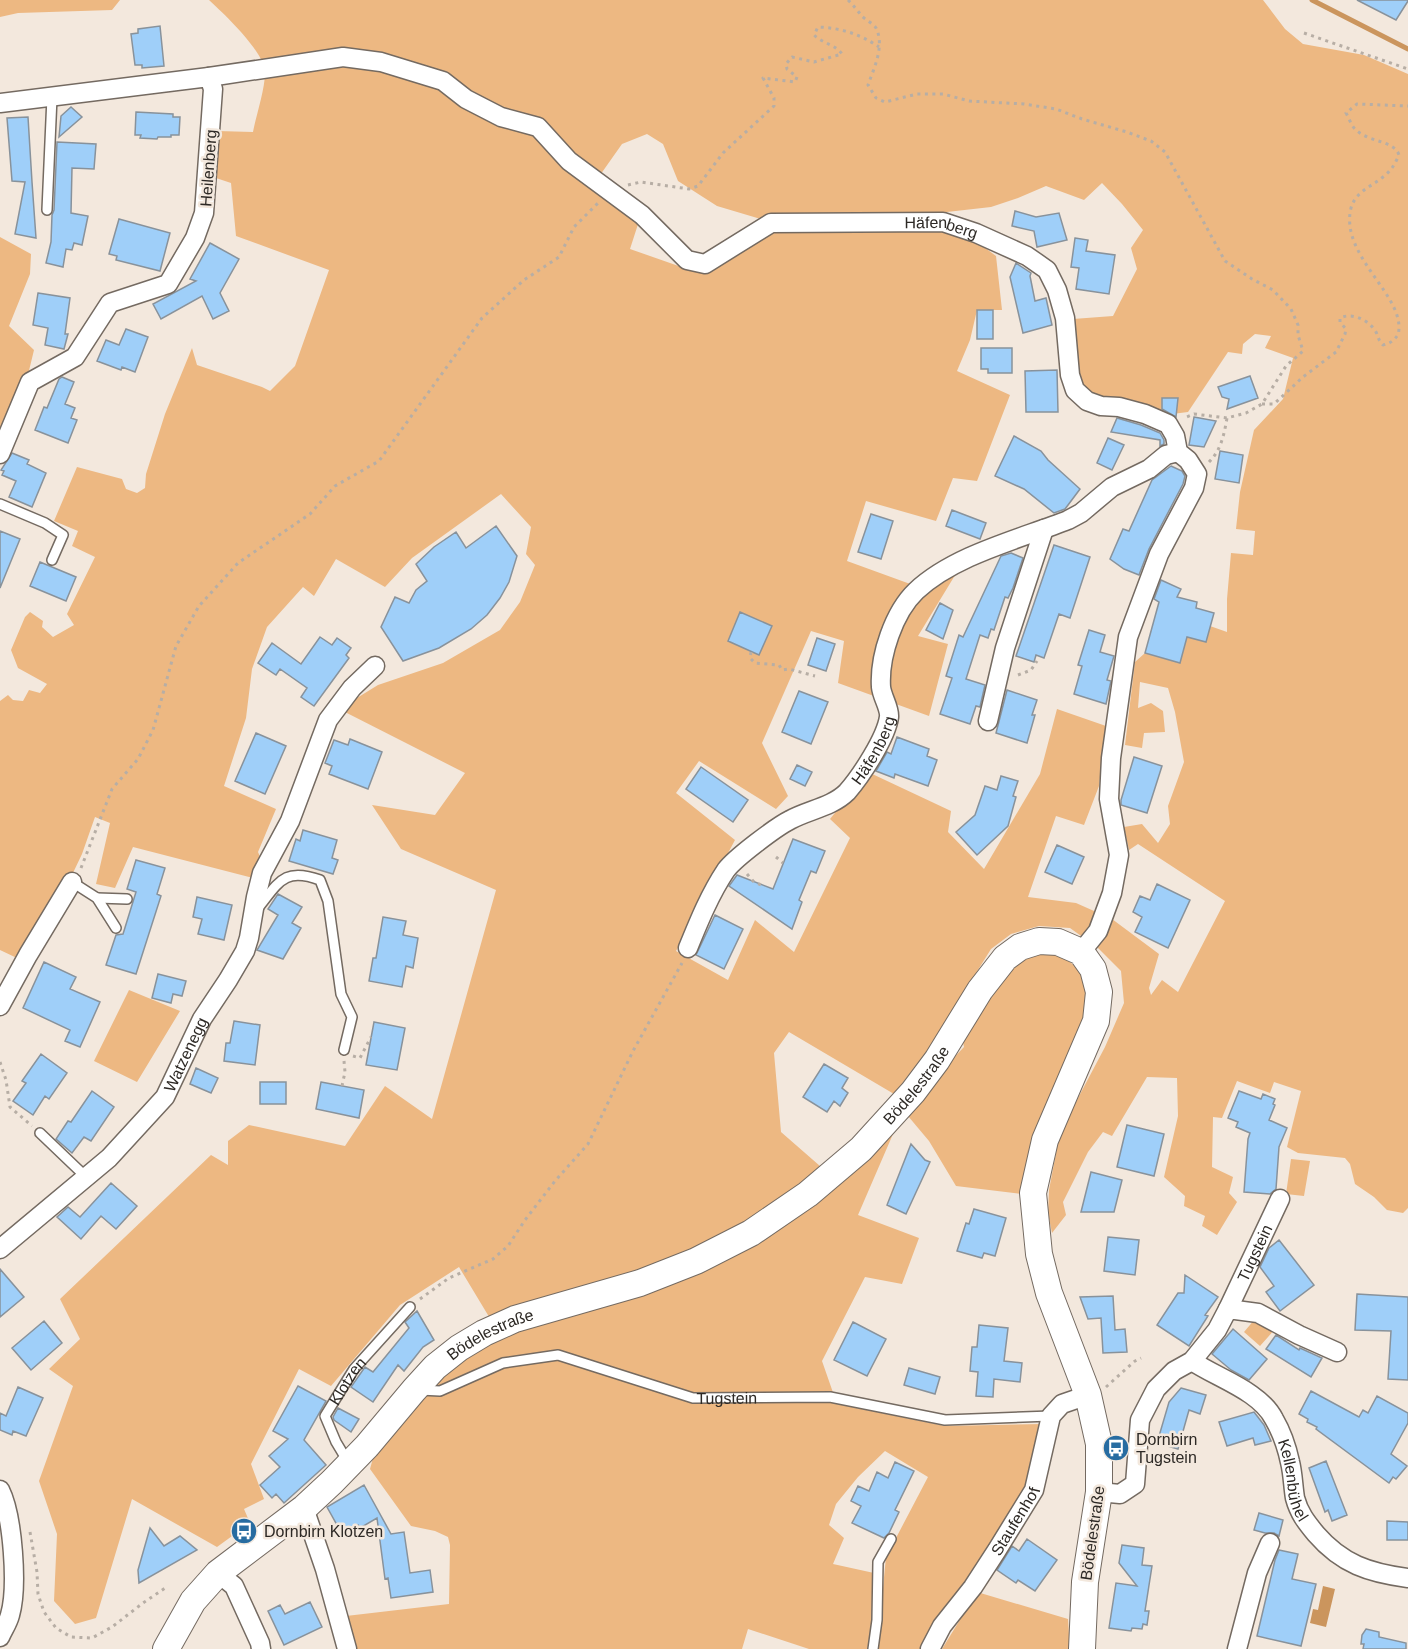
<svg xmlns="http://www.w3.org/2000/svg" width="1408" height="1649" font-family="Helvetica,sans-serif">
<rect width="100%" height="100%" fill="#f3e8dd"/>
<!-- green -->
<path fill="#edb882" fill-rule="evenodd" d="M0,0H120L112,10L18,13L0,17Z
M209,0H1263L1285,29L1303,44L1364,55L1408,74V1208L1403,1213L1387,1210L1374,1197L1355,1184L1350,1164L1345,1158L1298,1153L1287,1147L1301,1091L1274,1082L1270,1093L1237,1081L1222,1118L1213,1117L1212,1167L1233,1177L1229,1193L1237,1202L1217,1235L1202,1226L1205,1216L1184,1206L1185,1196L1164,1177L1178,1116L1177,1078L1147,1077L1112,1136L1103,1132L1088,1152L1063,1202L1066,1215L1052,1233L1048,1213L1049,1190L1060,1132L1105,1047L1124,1003L1121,971L1098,948L1070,928L1039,926L1011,934L991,949L930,1047L894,1094L789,1032L774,1053L781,1132L836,1180L893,1134L858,1215L919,1238L902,1284L865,1277L822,1361L837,1404L945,1426L1043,1424L1034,1469L1019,1502L921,1649H877L886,1557L928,1477L885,1451L858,1477L836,1504L829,1525L844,1538L833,1564L874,1573L872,1620L868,1649H809L748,1629L742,1649H353L346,1616L449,1604L450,1545L448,1537L435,1531L411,1526L370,1469L373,1458L450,1364L500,1335L459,1267L400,1305L331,1386L299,1369L251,1464L264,1499L244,1509L250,1523L217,1547L132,1499L96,1618L75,1624L54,1601L57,1534L39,1481L73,1386L49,1369L80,1339L60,1299L211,1155L228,1165V1141L249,1125L345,1146L385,1086L432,1119L496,890L401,849L372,805L435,815L465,773L339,709L378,685L443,663L500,630L520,602L535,565L526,554L531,527L501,494L412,558L385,587L336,559L314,596L303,587L267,627L252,669L246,718L224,786L276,809L258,852L261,859L253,878L133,847L115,888L96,884L110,823L95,817L82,854L72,875L19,959L0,950V701L8,695L13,700L23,701L29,690L40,693L47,684L18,668L11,650L25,617L30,612L43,621L42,627L53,637L74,625L67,614L95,557L72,546L78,531L54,521L77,467L122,479L126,489L137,493L145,488L146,474L165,414L192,348L197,365L262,387L270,391L295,366L329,270L236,236L231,183L216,178L217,131L253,132C256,116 265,89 265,73C265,52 224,14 209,0ZM647,134L663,144L678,181L717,206L764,220L712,268L690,270L630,249L640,218L598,178L622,144ZM1102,183L1122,204L1143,230L1131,248L1137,269L1113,316L1073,319L1079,382L1092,394L1164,415L1188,412L1228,352L1242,354L1243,344L1255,334L1271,336L1265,348L1293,358L1283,399L1254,430L1240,492L1236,529L1255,531L1253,555L1231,553L1227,599V632L1210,626L1206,642L1187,637L1179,663L1145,653L1135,662L1125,745L1142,748L1144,733L1165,732L1163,711L1151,703L1138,708L1140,682L1168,688L1175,712L1184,762L1168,806L1170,824L1158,843L1142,824L1124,827L1129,850L1138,844L1225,901L1178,992L1162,980L1151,995L1149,988L1159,954L1112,919L1076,903L1028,897L1056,816L1084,825L1099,786L1106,726L1057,709L1040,774L984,869L948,832L951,811L868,772L830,819L850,838L794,952L755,920L728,980L676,951L735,840L676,793L699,761L776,809L788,796L762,743L811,631L844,641L838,683L929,716L948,644L918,636L957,572L924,589L847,561L866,501L936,521L953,478L977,481L1010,395L957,371L970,340L977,310H1002L996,256L938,213L991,207L1018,198L1046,186L1084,200Z
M0,237L31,254L30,274L9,326L34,350L26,383L0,440Z
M1043,953L1063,956L1078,969L1086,985V1017L1022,1194L956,1186L929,1141L908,1116L941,1071L964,1047L963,1042L1004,974L1022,959Z
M129,990L180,1011L137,1082L94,1061Z
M1291,1159L1310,1161L1304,1196L1286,1194Z
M1255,1319L1275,1329L1260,1346L1244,1332Z
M977,1592L1068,1619L1070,1649H942Z"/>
<!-- water -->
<path fill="#cb955d" d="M1323,1586L1335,1589L1326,1627L1310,1623L1313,1609L1318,1610Z"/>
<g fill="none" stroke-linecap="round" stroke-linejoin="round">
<!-- stream -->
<path stroke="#cb955d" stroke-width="5" d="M1312,0L1408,49"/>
</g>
<!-- building -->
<path fill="#9fcff9" stroke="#88929b" stroke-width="1.5" d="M1357,0H1408V1L1396,20Z
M160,26L164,66L142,68V65H135L131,34L138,33V29Z
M71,107L82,117L59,137L61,116Z
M136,112L173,114V117H180L179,135H171V137H158L157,139L140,138L141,135H135Z
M28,117L32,182L36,238L15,234L25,182L12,181L7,118Z
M57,142L96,144L94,169L72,168L71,213L88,216L82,245L74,243L72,250L66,249L63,267L46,263L51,242L52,215L54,210Z
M1015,211L1036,217L1059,213L1067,240L1037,247L1034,231L1012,226Z
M119,219L170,233L160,271L116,260L117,256L109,254Z
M1075,238L1088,240L1086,251L1115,255L1109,294L1076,289L1079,268L1071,267Z
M210,243L239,259L220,293L229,311L213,319L202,296L161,319L153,304L196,281L190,279Z
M1016,263L1031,273L1030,276L1035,301L1046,298L1052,325L1023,333L1010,277Z
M38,293L70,298L65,334H68L64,349L45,345L48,328L33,325Z
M977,310H993V339H977Z
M126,329L148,337L135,372L122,367L121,370L97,361L106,340L119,345Z
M981,348H1012V373H988V369H981Z
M1057,370L1058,412H1026L1025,371Z
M1250,376L1258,398L1227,409L1229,399L1222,397L1218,387Z
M62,377L74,382L65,404L75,408L71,418L77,420L68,443L35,430L44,407L47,408L59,379Z
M1162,398H1178L1176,417L1162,409Z
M1194,417L1216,421L1204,447L1189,445Z
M1117,418L1141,425L1160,433L1164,440V444L1160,446V440L1111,432Z
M1014,436L1041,451L1048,460L1080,489L1065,509L1054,513L1024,489L995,476Z
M1108,438L1124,445L1112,470L1097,463Z
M1220,451L1243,455L1239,483L1215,479Z
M12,453L29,460L27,464L46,473L32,507L9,497L16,481L2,475L4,471L1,470Z
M1171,466L1182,471L1185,476L1183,484L1149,549L1139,575L1124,569L1110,559L1123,529L1129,531L1152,480Z
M952,510L986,523L980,539L946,526Z
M871,514L893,521L881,559L858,552Z
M496,526L517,556L509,582L500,598L487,615L471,629L439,648L403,661L381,627L395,597L409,603L416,590L427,581L416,564L434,547L456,532L466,548Z
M0,531L20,539L0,588Z
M1054,545L1090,557L1070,618L1059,614L1044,658L1036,655L1034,662L1016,656Z
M1011,553L1023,558L1013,588L1008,598L1005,597L994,630L991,629L988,638L980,635L966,679L985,685L980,707L976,706L970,724L940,714L952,678L946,676L959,635L963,637L1001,556Z
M40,562L76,577L66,601L30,586Z
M1161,580L1181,589L1177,597L1197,602L1196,608L1214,613L1206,642L1187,637L1180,663L1145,653L1159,602L1154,599Z
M940,603L953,610L943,639L926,630Z
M740,612L772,626L759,655L728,641Z
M1089,630L1105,635L1100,652L1114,656L1107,680L1111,681L1106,704L1074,694L1082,666L1078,665Z
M320,637L332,645L337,638L351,648L346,655L349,658L314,706L301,697L307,688L280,669L276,675L258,663L272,643L301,664Z
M817,638L835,644L826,671L808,665Z
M1007,690L1037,700L1032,715H1035L1027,743L996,733Z
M799,691L828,702L811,744L782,732Z
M256,733L286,746L265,794L235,781Z
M897,737L929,749L927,756L937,760L928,786L895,774L894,778L876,771L887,752L891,754Z
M350,739L382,752L368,789L329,774L332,766L325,763L334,740L348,745Z
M1134,757L1162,766L1147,813L1121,805V800Z
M797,765L812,772L805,786L790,779Z
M701,767L748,800L733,822L686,789Z
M1001,776L1018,781L1013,796L1016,797L1008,826L977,855L956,832L975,815L985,786L997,790Z
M303,830L337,840L332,858L338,860L333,874L289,861L296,839L300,841Z
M793,839L825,851L816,873L811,871L799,900L802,902L792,929L729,886L737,875L773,889Z
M1057,845L1084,857L1072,884L1045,872Z
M136,860L165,868L157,894L161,896L136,974L106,965L116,935L123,934L136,892L127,889Z
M1157,884L1190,900L1168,948L1135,932L1142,917L1133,912L1140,896L1150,900Z
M278,894L302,907L292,923L301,928L283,959L257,950L278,915L268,909Z
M197,897L232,905L224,940L198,934L202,919L193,917Z
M715,915L743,929L724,969L696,955Z
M383,917L406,921L403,935L418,938L413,968L406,966L402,987L369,981L373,958H376Z
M44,962L76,977L70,989L100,1002L80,1047L65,1041L70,1030L23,1008Z
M158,974L186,981L182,996L173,994L171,1003L152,998Z
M234,1021L260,1025L255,1065L224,1061L226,1043H230Z
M374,1022L405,1028L397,1070L366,1065Z
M41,1054L67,1073L49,1099L45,1096L33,1115L13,1101L26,1083L22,1081Z
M824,1064L848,1078L842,1088L848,1093L840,1106L834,1101L827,1112L803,1097Z
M196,1068L218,1078L211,1093L190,1084Z
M260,1082H286V1104H260Z
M321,1082L364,1090L359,1118L316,1109Z
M92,1091L114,1107L91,1141L84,1137L72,1153L56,1139L68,1121L71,1122Z
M1239,1091L1261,1099L1263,1094L1275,1099L1273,1104L1275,1105L1269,1120L1287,1128L1279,1147L1276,1189L1270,1194L1244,1192L1248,1139L1250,1133L1236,1127L1238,1122L1228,1118Z
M1127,1125L1164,1134L1154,1176L1117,1167Z
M911,1144L925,1160L930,1162L906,1214L887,1205Z
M1091,1172L1122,1180L1114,1212H1081Z
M111,1183L137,1206L116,1229L101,1216L81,1239L57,1217L68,1207L80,1217Z
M974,1209L1006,1218L995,1256L984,1253L982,1258L957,1251L966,1223L969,1224Z
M1108,1237L1139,1240L1135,1275L1104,1271Z
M1279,1240L1314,1285L1280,1311L1266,1292L1274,1286L1260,1267L1269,1248Z
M0,1269L24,1297L0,1317Z
M1185,1275L1218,1297L1205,1315L1208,1316L1189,1346L1157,1325L1178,1293H1184Z
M1357,1294L1408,1297V1380L1388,1379L1391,1331L1355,1330Z
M1113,1296L1115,1330L1125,1329L1127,1352L1103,1353L1101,1318L1088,1319L1080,1297Z
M417,1311L434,1340L423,1347L404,1371L398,1365L373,1402L351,1387L365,1367L373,1372L409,1328L405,1322Z
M44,1321L62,1343L31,1370L12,1348Z
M853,1322L886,1339L867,1376L834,1360Z
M979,1325L1008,1328L1004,1361L1022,1363L1020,1382L994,1379L993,1397L976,1396L978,1372L970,1371L972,1347H977Z
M1233,1329L1267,1359L1249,1380L1231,1370L1212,1354Z
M1276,1335L1299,1350L1300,1348L1322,1358L1311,1377L1266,1349Z
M909,1368L940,1377L935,1394L904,1385Z
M298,1386L326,1401L304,1440L326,1465L284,1503L276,1494L272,1498L260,1485L280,1467L269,1456L288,1439L273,1431Z
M18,1387L43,1398L26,1436L13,1431L12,1435L0,1430V1413L6,1416Z
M1181,1388L1206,1395L1200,1414L1189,1410L1178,1449L1157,1443L1169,1402Z
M1311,1391L1359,1417L1363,1410L1368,1413L1377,1396L1408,1413V1423L1391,1454L1407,1466L1396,1479L1393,1477L1389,1483L1316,1429L1317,1427L1307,1422L1308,1419L1299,1414Z
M338,1408L359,1419L351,1432L334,1420L333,1417Z
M1254,1412L1264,1425L1271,1441L1255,1445L1253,1438L1227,1446L1219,1422Z
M1326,1461L1347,1515L1332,1521L1328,1510L1325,1512L1309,1468Z
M895,1462L914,1471L895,1510L899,1512L889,1533L884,1538L852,1523L861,1506L851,1501L858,1486L869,1491L877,1472L888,1478Z
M364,1485L391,1534L404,1532L410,1573L430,1570L433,1592L391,1598L388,1578L385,1579L377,1518L360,1528L358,1525L342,1534L327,1507Z
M1259,1513L1283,1520L1279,1536L1274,1533H1265L1254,1530Z
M1387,1521L1408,1522V1540H1387Z
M150,1528L164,1546L180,1536L197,1550L139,1583L138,1570Z
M1027,1539L1057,1560L1035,1591L1018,1580L1016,1583L997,1570L1012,1546L1019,1551Z
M1122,1545L1144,1548L1142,1565L1152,1566L1145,1611H1149L1147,1625L1143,1624L1142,1629L1132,1628L1131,1631L1109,1628L1116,1583L1137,1586L1119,1563Z
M1279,1550L1298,1554L1292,1579L1316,1584L1301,1646L1257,1636L1275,1560Z
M310,1602L322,1627L284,1645L268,1611L280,1605L285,1614Z
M1366,1629L1379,1632V1637L1406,1643V1649H1363L1364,1644H1361L1362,1635Z"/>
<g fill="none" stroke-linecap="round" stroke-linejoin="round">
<defs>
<g id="lane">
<path d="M47,210L52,97"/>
<path d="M0,504L45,523L63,535L52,560"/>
<path d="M72,882L97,898L116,928"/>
<path d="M97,898L127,899"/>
<path d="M258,908C279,882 284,867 320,880L328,901L341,994L352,1017L344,1050"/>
<path d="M40,1133L86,1177"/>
<path id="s1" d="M420,1390L440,1391L503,1363L558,1355L693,1398L830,1397L945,1420L1051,1416"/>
<path id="s2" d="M348,1462L336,1442L325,1416L354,1369L410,1307"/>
<path d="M873,1649L877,1620L878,1562L891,1539"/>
</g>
<g id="street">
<path id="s3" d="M209,77L343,57L381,62L443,81L466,99L501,117L538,127L569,161L642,215L687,260L705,264L771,223L943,222L976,233L1027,256L1047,270L1057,290L1065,318L1070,375L1075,390L1087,401L1101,406L1119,407L1145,414L1168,424L1175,436L1178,452L1188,460L1197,474L1194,488L1159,554L1128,637L1111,758L1109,799L1119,855L1112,893L1098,931L1081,952"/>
<path d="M0,103L209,77L213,89L204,213L195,238L168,284L110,303L75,357L30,382L0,454"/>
<path d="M988,721L1005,648L1044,529"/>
<path id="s4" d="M688,948C699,921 710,894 726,870C735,858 776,827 790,820C808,810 832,807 847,792C861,776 886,738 889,717C890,708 882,697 881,687C879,656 894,612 916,591C954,555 1020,539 1068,520L1081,513L1112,487L1149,469L1166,455L1178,452"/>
<path d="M0,1006L28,955L72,882"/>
<path id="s5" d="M0,1249L109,1158L165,1097L202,1019L228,980L245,951L249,938L256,897L262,873L290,821L328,720L352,688L375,666"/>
<path id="s6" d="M1228,1309L1280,1199"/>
<path id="s7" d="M1192,1361C1217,1378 1260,1391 1274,1419C1281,1431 1287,1448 1290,1462C1293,1474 1293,1486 1295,1498C1299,1513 1306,1522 1316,1534C1342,1564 1369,1573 1408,1578"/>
<path d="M0,1490C13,1516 18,1587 10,1615C8,1623 3,1630 0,1637"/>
<path d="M1099,1492L1120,1494L1135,1484L1140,1420L1156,1389L1174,1371L1192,1361L1217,1330L1228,1309L1258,1313L1299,1335L1337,1352"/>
<path d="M304,1508L325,1569L347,1649"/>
<path d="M218,1573L234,1586L260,1643L261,1649"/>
<path id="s8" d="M930,1649L942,1626L973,1587L997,1550L1034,1490L1051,1416L1062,1404L1088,1395"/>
<path d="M1237,1649L1257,1573L1270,1543"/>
</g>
<g id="secondary">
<path id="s9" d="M166,1649L193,1601L218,1573L304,1508L332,1482L367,1446L414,1390L435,1367L459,1348L484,1333L515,1319L640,1283L696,1261L751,1233L808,1194L861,1149L913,1092L937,1060L980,990L1005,958L1020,947L1039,941L1058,942L1081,952L1093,969L1099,992L1096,1021L1045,1140L1033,1193L1039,1254L1049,1293L1088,1395L1099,1444V1492L1085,1582L1082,1649"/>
</g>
</defs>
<!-- lane casing -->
<use href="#lane" stroke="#746a61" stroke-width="12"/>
<!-- street casing -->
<use href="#street" stroke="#746a61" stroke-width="21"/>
<!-- secondary casing -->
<use href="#secondary" stroke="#746a61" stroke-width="28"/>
<!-- path -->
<path stroke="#b7aea5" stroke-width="3" stroke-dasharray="3 4.5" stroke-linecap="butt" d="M848,0C853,5 857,10 861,15C865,20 873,23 876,28C885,46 874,68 868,85L876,98L885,102L917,94H943L969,101L1024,104L1056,109L1082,119L1127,132L1151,141L1165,152L1225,261L1252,279L1273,290L1291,309L1298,325V335L1303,351L1286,366L1262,404L1246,413L1227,418L1194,414L1184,418
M1304,33L1408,69
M628,185L641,182L689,189L698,186L723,153L774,106V98L763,78L795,82L797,77L787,69L786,64L792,57L814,62L842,54C836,45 822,43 814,35L818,27C841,28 860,34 879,47
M1262,404H1274L1303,377L1336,352L1345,334L1346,329L1340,322V318C1352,312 1369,320 1376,332C1379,338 1378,340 1383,345C1391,343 1393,341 1398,335C1408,297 1339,257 1351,208C1356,191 1371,187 1383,177C1391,171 1395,164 1399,155C1394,140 1369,143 1355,129C1351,125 1349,118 1346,113L1357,104L1408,106
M1209,462C1221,450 1224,435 1227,418
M751,652L750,658L755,663L779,665L782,670L789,669L815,676
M1018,675L1031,670L1037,661
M776,857L783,863
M81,868L112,789L138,759L153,730L176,646L199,606L238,563L310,514L335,486L379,461L482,318L524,280L559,257L574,227L598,203
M747,874L754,882L764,886
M353,1056L360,1058L371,1037
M0,1062L6,1080L10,1107L32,1126
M342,1086L345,1072L344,1061
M420,1299L449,1278L493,1259L508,1246L525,1220L555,1181L588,1144L633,1051L682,963
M1106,1387L1135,1361L1141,1358
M30,1532L37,1572L38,1594L44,1612L56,1628L71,1637L92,1638L112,1627L143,1603L168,1586"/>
<!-- lane -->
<use href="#lane" stroke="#fff" stroke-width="9"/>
<!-- street -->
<use href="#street" stroke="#fff" stroke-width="18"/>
<!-- secondary -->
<use href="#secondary" stroke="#fff" stroke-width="26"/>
</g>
<!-- icons -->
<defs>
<symbol id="bus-disc" viewBox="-11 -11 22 22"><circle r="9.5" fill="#276ca1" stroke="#f3e8dd"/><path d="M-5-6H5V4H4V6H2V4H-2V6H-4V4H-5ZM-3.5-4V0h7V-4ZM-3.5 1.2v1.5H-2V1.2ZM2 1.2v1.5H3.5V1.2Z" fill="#fff"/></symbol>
</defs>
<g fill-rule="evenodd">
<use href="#bus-disc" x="1101" y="1433" width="30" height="30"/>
<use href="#bus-disc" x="229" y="1516" width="30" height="30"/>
</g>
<g text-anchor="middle" stroke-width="5" stroke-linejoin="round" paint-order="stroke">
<!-- street labels -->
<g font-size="16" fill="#2d2925" stroke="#f3e8dd">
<text transform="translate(208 168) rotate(-86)" y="6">Heilenberg</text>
<text dy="6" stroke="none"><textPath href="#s3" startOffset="813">Häfenberg</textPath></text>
<text dy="6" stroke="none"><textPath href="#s4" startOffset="282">Häfenberg</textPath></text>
<text dy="6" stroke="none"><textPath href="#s5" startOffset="272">Watzenegg</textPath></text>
<text dy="6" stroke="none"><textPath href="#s9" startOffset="962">Bödelestraße</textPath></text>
<text dy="6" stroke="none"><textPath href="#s6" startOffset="62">Tugstein</textPath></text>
<text dy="6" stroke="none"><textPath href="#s9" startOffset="458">Bödelestraße</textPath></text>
<text dy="6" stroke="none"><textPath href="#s2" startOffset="93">Klotzen</textPath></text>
<text dy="6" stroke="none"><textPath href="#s1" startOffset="320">Tugstein</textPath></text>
<text dy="6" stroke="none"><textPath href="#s7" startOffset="166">Kellenbühel</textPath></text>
<text dy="6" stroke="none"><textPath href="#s8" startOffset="154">Staufenhof</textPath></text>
<text transform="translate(1092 1533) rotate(-82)" y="6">Bödelestraße</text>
</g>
<!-- poi labels -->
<g font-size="16" fill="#2d2925" stroke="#f3e8dd" text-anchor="start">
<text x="1136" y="1445">Dornbirn<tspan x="1136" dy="18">Tugstein</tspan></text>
<text x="264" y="1537">Dornbirn Klotzen</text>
</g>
</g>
</svg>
